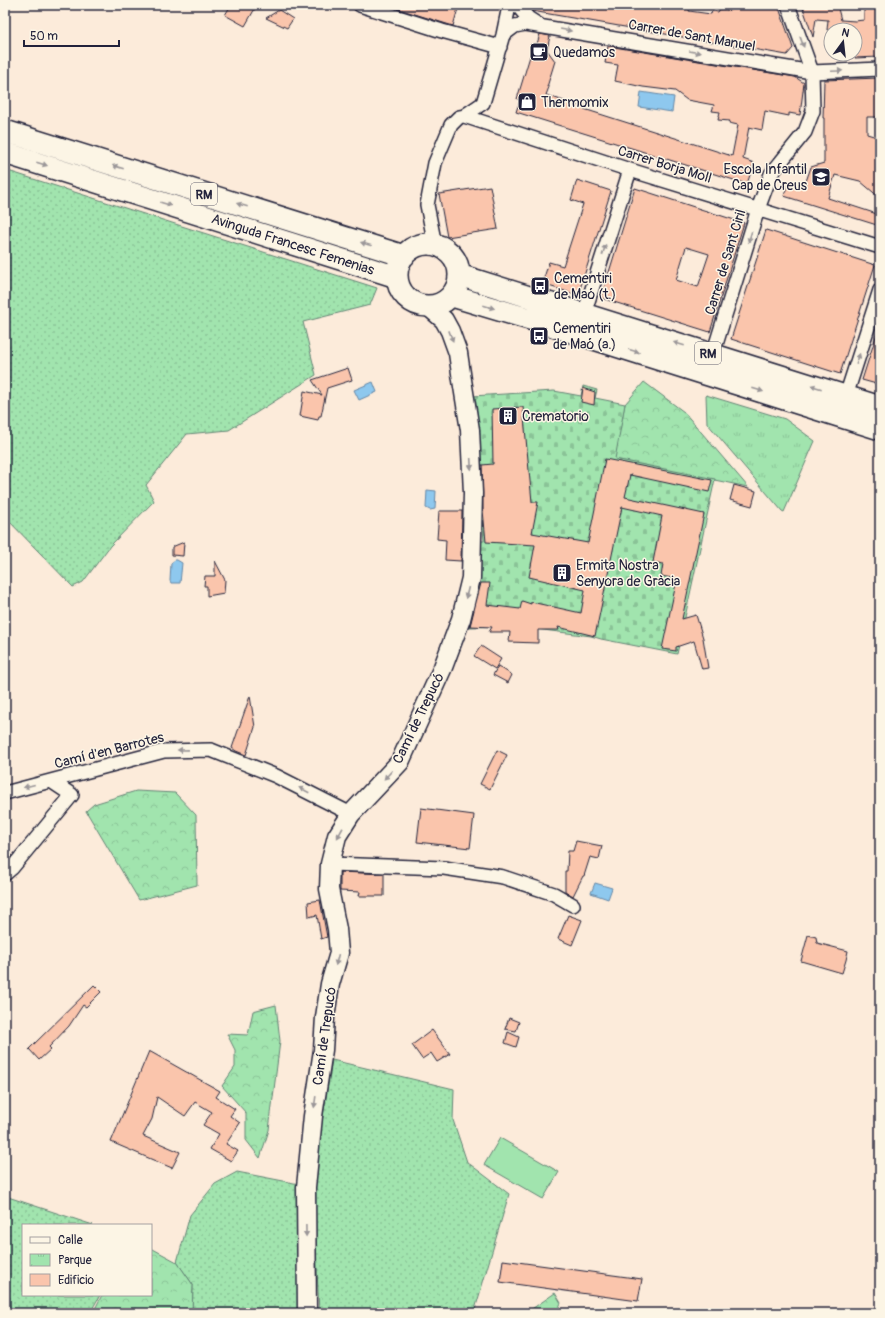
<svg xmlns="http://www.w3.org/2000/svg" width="885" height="1318" font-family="Pangolin,sans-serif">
<defs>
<pattern id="grass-dots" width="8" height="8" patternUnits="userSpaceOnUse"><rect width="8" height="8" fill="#a1e4ae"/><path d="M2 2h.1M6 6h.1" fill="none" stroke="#8ac397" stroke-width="1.8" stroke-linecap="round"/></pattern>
<pattern id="forest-crowns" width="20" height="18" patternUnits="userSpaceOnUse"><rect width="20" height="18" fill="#a1e4ae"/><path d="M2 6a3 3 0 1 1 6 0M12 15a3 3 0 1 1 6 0" fill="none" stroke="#8ac397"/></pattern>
<pattern id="cemetery-stones" width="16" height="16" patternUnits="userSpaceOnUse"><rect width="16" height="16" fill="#a1e4ae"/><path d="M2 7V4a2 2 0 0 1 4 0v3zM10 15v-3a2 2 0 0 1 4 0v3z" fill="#8ac397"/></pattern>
<pattern id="park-tufts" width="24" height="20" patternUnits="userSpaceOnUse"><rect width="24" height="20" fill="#a1e4ae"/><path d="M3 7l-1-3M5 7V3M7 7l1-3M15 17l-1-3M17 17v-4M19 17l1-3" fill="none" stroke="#8ac397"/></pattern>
</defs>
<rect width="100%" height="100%" fill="#fcebda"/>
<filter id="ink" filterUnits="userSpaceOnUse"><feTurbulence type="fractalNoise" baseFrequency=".025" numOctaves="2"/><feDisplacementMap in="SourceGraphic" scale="8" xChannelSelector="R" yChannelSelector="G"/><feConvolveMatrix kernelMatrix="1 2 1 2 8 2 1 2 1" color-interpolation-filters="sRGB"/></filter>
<g filter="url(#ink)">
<!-- grass -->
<path fill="url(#grass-dots)" stroke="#628374" d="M5,170L377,288L370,305L303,322L316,375L229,430L187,434L146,485L154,501L110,546L83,582L73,587L5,517Z
M332,1060L454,1089L453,1120L467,1162L509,1194L474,1313H319L313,1178Z
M237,1172L299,1184L303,1313H192L193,1285L177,1262L190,1215L215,1184Z
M5,1196L93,1225H23V1295H100L90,1313H5Z"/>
<!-- forest -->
<path fill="url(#forest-crowns)" stroke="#628374" d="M644,382L684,412L748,487L614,459L625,404Z
M136,791L175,793L196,815L197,885L139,900L86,811L94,804Z
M276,1005L280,1041L269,1130L260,1158L246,1140V1113L222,1086L235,1067V1050L227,1034L248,1035L253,1011Z
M151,1248L177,1262L193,1285L192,1313H93L102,1295H151Z
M555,1293L561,1303L556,1313H526Z"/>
<!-- cemetery -->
<path fill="url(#cemetery-stones)" stroke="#628374" d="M583,386L597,390L595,398L625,404L615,459L715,479L677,654L601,639L591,636L511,626L470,627L476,541H484L472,396L554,391L581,396Z"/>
<!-- park -->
<path fill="url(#park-tufts)" stroke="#628374" d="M706,395L785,419L815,441L784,512L782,511L707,423Z"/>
<!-- garden -->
<path fill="#a1e4ae" stroke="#628374" d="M500,1138L559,1172L543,1199L484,1165Z"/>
<!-- water -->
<path fill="#8ec8ee" stroke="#6386a6" d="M641,92L674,97L672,112L639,107Z
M373,382L377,392L359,400L354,390Z
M427,490L436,491L435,509L430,510L426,508Z
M175,560H177L182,563L180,583H171L170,581L171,563Z
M595,883L612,888L608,899L591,893Z"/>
<!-- building -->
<path fill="#fac5ac" stroke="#22223b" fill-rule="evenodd" d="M231,5H257L245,26L225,15Z
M386,5H459L453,26Z
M531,5H690L689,11L711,14L712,11L718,12L720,9L730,10L746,5H778L793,48L787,55L532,11L531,9Z
M802,5H837L841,20L855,21L864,20V5H880V57L855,58V30H827L828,20L816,19L813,37Z
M279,10L293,19L287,28L266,18Z
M540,34L550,36L547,50L555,61L547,87H549L546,95L585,108L584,109L732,156L738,125L729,123L730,121L718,120L720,112L712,111L714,105L687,100L675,91L643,87L615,81L618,65L605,63L608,46L795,77L804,83L800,115L789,113V116L765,111L762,130L749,127L743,159L754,163L747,184L721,176L516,112L520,100L517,99L534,43L537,44Z
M880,78V117H867V134L880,138V198L860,181L835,175L828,198L880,215V226L784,196L788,183L804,187L811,167L824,163V118H823L824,80Z
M577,180L611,191L578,295L542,284L549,262L563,266L583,204L571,200Z
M490,186L498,229L447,237L439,194Z
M635,188L744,223L710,332L601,298ZM686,247L709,254L698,287L676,280Z
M766,230L875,265L840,374L731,339Z
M878,330H880V385L862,380Z
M348,368L352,380L327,388L321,416H319L318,420L300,416L304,391L322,395L312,380Z
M583,388L595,392L594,405L581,402Z
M523,407L532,502H538L532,533L588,543L605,459L712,480L709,492L630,475L625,497L704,514L682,619L696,615L703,638L708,668L702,669L694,641L676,647V651L662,649L677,579L661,576L663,564L653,562L662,516L622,507L595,636L558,627L559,630H538V643L509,642L510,632H489L492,627L470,626L481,583H490L487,605L520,609L522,601L531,604V602L581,613L585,590L529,577L535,545L486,542L483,510L482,465L493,464L492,409Z
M734,485L756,491L752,506L730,500Z
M439,511H462L461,561L445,560L446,540L437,539Z
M184,542L183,556L172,555V547Z
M215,561L225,580L224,593L207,596V586H204L205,576H215Z
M481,646L501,659L495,669L474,656Z
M498,666L512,675L508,683L493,675Z
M250,696L255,727L246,755L236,751L232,748Z
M497,750L507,755L490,789L480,784Z
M421,808L474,815L470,848L417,842Z
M576,841L602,846L599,859L590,857L584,876H583L573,896L565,891V871H567L568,851H573Z
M340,872L384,874V896H359L360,892L340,891Z
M320,900L327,937L321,939L317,915L309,917L308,902Z
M568,915L582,920L572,945L558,939Z
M808,935L816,937L817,943L848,951L846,960L842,973L801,961Z
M94,985L101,992L86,1007L83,1005L69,1026L49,1047L51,1049L39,1060L29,1049Z
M509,1018L519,1022L516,1031L505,1029Z
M432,1030L450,1054L437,1062L431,1053L422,1059L412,1045Z
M508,1032L519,1037L516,1047L505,1043Z
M149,1051L220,1091L216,1097L235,1109L230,1116L240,1123L226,1144L238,1151L231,1161L210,1149L219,1134L203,1125L212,1112L195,1102L185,1116L157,1097L152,1119L143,1136L180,1152L172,1168L111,1142Z
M503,1260L642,1279L638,1301L500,1282Z"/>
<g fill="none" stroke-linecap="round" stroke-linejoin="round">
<defs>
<path id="street" d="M360,5L442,31L500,47
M517,5L528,18L539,25
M503,35L515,26L526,24L812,72L880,69
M464,116L630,170L880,247
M435,245L427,205L435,163L451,125L459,117L464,116L483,103L503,35L508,11V5
M584,314L630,170
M713,354L758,209L771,174L805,132L813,111L812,72L788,5
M846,396L880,290
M5,793L164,751L211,750L276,776L351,814
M330,864L444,868L503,877L554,894L573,905
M5,874L12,868L72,795L51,781"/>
<path id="secondary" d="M307,1313L306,1187L313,1116L323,1050L325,1017L330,984L339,953L337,929L329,889L330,864L337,836L351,814L400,762L443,667L461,619L471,578L473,493L470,430L462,380L458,353L450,331L444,320L428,306"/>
<path id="primary" d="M5,131L404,256
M5,153L397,277
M397 275a31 31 0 1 1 62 0a31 31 0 1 1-62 0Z
M459,275L880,407
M452,296L543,323L880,429"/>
</defs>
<!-- street casing -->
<use href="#street" stroke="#22223b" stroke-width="16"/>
<!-- secondary casing -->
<use href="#secondary" stroke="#22223b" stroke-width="21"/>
<!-- primary casing -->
<use href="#primary" stroke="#22223b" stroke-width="24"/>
<!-- street -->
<use href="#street" stroke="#fcf5e5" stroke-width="13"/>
<!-- secondary -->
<use href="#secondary" stroke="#fcf5e5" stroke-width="18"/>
<!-- primary -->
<use href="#primary" stroke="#fcf5e5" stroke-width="21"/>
</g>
<!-- one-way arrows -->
<defs><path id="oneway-solid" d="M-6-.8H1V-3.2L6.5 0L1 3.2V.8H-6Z"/></defs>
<g fill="#9a9698">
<use href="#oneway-solid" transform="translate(566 30) rotate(10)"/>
<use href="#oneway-solid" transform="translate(802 42) rotate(70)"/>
<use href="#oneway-solid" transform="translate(695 52) rotate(10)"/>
<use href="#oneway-solid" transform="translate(837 71) rotate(-3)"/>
<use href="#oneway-solid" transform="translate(42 164) rotate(18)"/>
<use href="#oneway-solid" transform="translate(118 167) rotate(-163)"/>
<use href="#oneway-solid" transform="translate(166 204) rotate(18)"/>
<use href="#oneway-solid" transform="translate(242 205) rotate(-163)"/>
<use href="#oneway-solid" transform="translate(750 237) rotate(107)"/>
<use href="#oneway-solid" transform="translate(366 244) rotate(-163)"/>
<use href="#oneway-solid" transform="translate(604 250) rotate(-72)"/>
<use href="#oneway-solid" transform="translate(489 307) rotate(16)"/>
<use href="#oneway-solid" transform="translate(451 336) rotate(69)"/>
<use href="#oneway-solid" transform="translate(679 344) rotate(-163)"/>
<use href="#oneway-solid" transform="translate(634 351) rotate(17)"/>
<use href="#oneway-solid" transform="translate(858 359) rotate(-72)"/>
<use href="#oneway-solid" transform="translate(816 387) rotate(-162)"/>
<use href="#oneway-solid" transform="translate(758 390) rotate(18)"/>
<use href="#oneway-solid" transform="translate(471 464) rotate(87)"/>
<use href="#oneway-solid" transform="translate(467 593) rotate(104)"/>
<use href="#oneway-solid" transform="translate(183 750) rotate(179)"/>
<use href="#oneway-solid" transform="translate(388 775) rotate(133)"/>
<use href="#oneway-solid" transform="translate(29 786) rotate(165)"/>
<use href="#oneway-solid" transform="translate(304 790) rotate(-153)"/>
<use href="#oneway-solid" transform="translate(340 833) rotate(119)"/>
<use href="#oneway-solid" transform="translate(337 960) rotate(104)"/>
<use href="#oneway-solid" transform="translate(315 1102) rotate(98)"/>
<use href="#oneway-solid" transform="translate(306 1231) rotate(89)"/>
</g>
</g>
<!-- icons -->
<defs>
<symbol id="cafe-square" viewBox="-11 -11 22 22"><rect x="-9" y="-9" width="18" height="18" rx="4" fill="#22223b" stroke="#fcf5e5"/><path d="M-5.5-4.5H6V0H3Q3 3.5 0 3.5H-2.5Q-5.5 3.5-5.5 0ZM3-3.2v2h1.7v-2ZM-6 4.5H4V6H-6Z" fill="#fff"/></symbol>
<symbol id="shop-square" viewBox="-11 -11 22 22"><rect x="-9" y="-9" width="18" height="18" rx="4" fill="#22223b" stroke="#fcf5e5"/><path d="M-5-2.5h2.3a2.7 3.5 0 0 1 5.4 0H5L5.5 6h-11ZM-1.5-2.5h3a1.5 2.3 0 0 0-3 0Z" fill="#fff"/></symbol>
<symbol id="school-square" viewBox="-11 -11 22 22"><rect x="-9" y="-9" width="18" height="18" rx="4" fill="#22223b" stroke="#fcf5e5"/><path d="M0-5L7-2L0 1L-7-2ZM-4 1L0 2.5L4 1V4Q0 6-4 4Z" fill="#fff"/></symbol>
<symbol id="bus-square" viewBox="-11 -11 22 22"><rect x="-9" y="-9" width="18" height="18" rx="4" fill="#22223b" stroke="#fcf5e5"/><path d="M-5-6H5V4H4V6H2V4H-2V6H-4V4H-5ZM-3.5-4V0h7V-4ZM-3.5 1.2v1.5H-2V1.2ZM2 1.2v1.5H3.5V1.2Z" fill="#fff"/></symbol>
<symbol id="building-square" viewBox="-11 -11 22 22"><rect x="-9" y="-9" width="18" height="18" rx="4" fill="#22223b" stroke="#fcf5e5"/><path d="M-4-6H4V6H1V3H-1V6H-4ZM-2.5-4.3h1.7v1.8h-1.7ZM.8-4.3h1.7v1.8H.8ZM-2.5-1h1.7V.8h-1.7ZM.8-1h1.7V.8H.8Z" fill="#fff"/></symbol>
</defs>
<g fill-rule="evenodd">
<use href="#cafe-square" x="528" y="41" width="22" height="22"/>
<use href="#shop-square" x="516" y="91" width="22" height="22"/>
<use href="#school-square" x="810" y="166" width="22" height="22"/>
<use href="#bus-square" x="529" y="275" width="22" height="22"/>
<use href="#bus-square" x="528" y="325" width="22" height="22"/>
<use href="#building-square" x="497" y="405" width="22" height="22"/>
<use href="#building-square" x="551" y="562" width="22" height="22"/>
</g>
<g text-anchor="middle" stroke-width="3" stroke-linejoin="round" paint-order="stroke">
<!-- shield labels -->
<g fill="#fcf5e5" stroke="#63616e" stroke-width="1">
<rect x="191" y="183" width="26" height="22" rx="3"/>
<rect x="695" y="342" width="26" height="22" rx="3"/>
</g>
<g font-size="13" font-weight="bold" fill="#22223b">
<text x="204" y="199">RM</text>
<text x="708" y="358">RM</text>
</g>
<!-- street labels -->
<g font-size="14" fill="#22223b" stroke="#fcf5e5">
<text transform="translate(692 35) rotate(10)" y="5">Carrer de Sant Manuel</text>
<text transform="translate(665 164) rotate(17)" y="5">Carrer Borja Moll</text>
<text transform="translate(293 244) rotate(18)" y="5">Avinguda Francesc Femenias</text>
<text transform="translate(725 262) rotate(-73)" y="5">Carrer de Sant Ciril</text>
<text transform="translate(418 718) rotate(-64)" y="5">Camí de Trepucó</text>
<text transform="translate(109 750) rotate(-14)" y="5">Camí d'en Barrotes</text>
<text transform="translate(324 1036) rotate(-82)" y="5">Camí de Trepucó</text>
</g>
<!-- poi labels -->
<g font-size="14" fill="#22223b" stroke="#fcf5e5" text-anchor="start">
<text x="553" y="57">Quedamos</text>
<text x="541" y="107">Thermomix</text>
<text x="807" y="174" text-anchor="end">Escola Infantil<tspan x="807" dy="16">Cap de Creus</tspan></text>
<text x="554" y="283">Cementiri<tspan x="554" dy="16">de Maó (t.)</tspan></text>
<text x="553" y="333">Cementiri<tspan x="553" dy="16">de Maó (a.)</tspan></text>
<text x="522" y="421">Crematorio</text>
<text x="576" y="570">Ermita Nostra<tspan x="576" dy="16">Senyora de Gràcia</tspan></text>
</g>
</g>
<!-- margin -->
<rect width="885" height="1318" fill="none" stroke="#fcf5e5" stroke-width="20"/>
<rect x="10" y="10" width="865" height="1298" fill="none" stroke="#22223b" stroke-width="1.5" filter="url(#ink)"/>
<!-- legend -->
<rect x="22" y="1224" width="130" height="72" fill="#fcf5e5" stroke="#a5a1a1"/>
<rect x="30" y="1237" width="20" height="6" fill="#fcf5e5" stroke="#a5a1a1"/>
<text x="58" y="1244" font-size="12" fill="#22223b">Calle</text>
<rect x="30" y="1254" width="20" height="12" fill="url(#park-tufts)" stroke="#a5a1a1"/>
<text x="58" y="1264" font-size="12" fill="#22223b">Parque</text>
<rect x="30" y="1274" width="20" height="12" fill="#fac5ac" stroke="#a5a1a1"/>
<text x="58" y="1284" font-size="12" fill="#22223b">Edificio</text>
<!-- north arrow -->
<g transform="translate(843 42) rotate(15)"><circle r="19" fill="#fcf5e5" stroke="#a5a1a1"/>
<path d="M0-3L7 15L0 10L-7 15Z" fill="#22223b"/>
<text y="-6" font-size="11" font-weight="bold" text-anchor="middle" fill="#22223b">N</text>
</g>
<!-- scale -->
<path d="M24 40v6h95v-6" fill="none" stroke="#22223b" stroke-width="2"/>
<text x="30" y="40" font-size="12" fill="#22223b" stroke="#fcf5e5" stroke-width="3" paint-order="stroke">50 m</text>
</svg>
